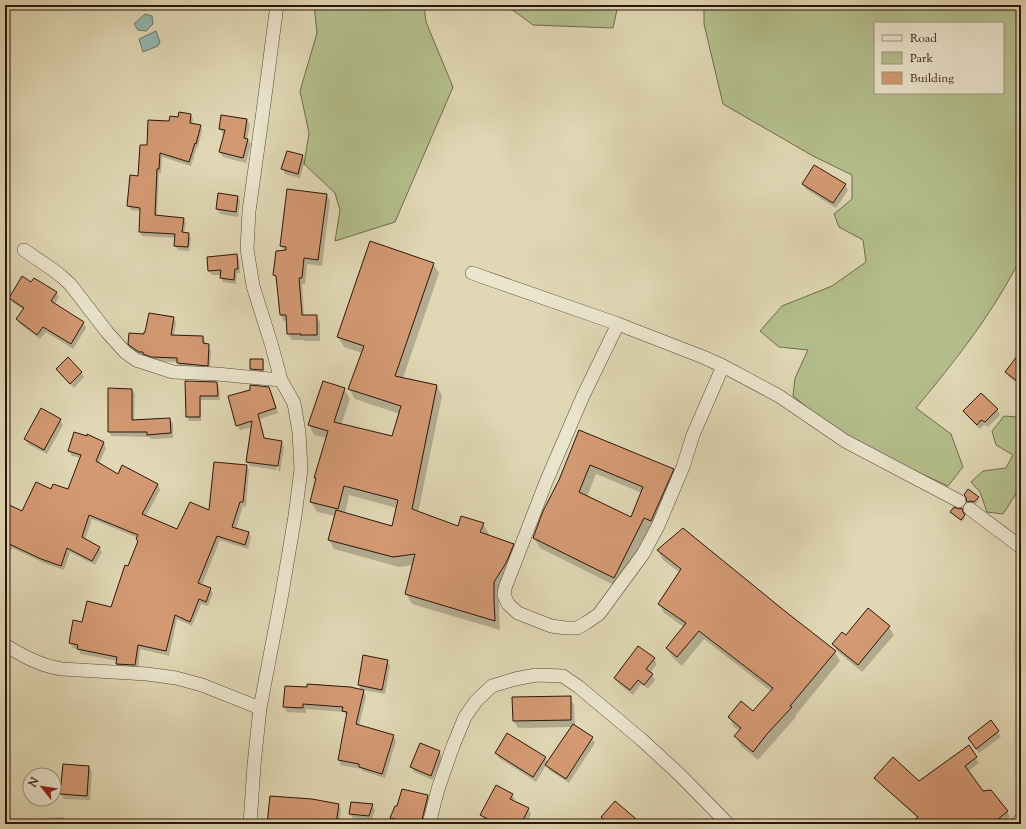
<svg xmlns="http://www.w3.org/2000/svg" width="1026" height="829" font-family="'Sorts Mill Goudy',serif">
<rect width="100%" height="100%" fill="#e0d7b4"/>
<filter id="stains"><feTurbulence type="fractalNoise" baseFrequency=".005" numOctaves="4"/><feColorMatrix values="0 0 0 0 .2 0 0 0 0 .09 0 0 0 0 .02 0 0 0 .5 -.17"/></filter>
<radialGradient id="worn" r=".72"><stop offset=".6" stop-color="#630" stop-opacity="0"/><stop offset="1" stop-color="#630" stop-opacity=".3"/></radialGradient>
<!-- green -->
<path fill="#b3be8c" stroke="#706a4c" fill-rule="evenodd" d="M314,5H424L426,22L453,87L395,222L335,241L340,210L335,193L304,164L309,133L300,91L317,33Z
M511,5H618L613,28L533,25L510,8Z
M704,5H1021V257C994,312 955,361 916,408L951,434L963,467L948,486L846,439L793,396L795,378L808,350L779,347L760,331L782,306L832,286L866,262L863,240L839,227L834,214L852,199V175L813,156L723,104L704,24ZM875,23H1003V93H875Z
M1021,415V486L1003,514L987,512L980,492L971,482L983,471L1006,468L1013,455L996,445L992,431L1004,416L1018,417Z"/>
<!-- water -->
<path fill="#94b9b0" stroke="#6a776e" d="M145,14L152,16L153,24L146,31L138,30L134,24Z
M156,31L160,42L158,46L143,52L139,39Z"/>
<!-- shadow -->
<path fill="#0003" fill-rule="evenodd" d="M191,115L193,119L192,125L200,126L202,130L198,147H197L191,166L162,157L161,173H159L157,216L183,218L186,223L184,233L188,234L191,239L189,251L178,250L175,246L176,238L142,236L140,232L141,211L131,210L128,206L131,176L139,177L148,146L170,122Z
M247,120L250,125L247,139L251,144L246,163L223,157L220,152L225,134H223L220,129Z
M302,156L305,161L300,178L285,174L283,169Z
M803,184L845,185L848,190L836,208L806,189Z
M219,194L238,196L240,201L238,217L220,214L217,209Z
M327,195L330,201L322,266L307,264L305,284H302L304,316H316L320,322V341H305L304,340H292L288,334V321H284L281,315L278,281L274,275L284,251L281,246Z
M236,255L239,259L240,273H237L236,284L223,282L221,278V275H212L209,271L208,258Z
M433,264L439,273L403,378L437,386L442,396L418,513L459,527L483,524L489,534L488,536L513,545L519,554L499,593V612L500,630L412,604L406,594L413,565L399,567L334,549L329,540L335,516L317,512L311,502L317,480L315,478L327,438L314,435L309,425L344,389L350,399L341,425L392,437L400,414L355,399L349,389L362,353L344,347L338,337ZM349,495L397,508L393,527L345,514Z
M32,283L56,292L59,297L54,305L84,323L86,328L73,349L46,332L40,339L20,324L17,319L24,310L13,303L10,298Z
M173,318L176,322L174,336H203L205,341V344L208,345L211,350L210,370L180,368L178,362L154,361L142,357L132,348L129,344Z
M263,360L264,362V372L253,371L251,369Z
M1021,366V386L1009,377L1007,372Z
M57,369L81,372L84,377L74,388L60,374Z
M186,382L217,383L219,387L220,400H201V421H189L187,417Z
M269,388L272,393L278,413L260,419L265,439L281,442L284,447L280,471H278L282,445H280L276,470L250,466L247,462L252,427L240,430L237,425Z
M132,390L135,394L134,421L170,419L173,424V438L151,439L149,437L111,436L109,431Z
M997,410L1000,415L988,427L984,425L980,429L967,416L964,411Z
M60,420L63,425L47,454L28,444L25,439Z
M580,431L673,469L679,480L657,531L649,528L620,588L540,548L534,538ZM596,474L642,493L631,518L587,497Z
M104,443L106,448L99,464L118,475L122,467L158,485L160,490L146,516L178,530L210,512L246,466L249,470L246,507L243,506L236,529L249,533L251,538L248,549L220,540L202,585L210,589L213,593L208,606L201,604L192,626L177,619L169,656L140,649L138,670L120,669L117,664V661L81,654L78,649L73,648L70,643L83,623L111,608L139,542L138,538L92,519L85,540L99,548L102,552L95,565L70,552L64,570L44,563L12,548L6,562H5V534L23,512L52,490H68L81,458L72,456L69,451Z
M978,497L979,500L976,504L972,503H969L968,501Z
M951,512L963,514L965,518L962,522L953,514Z
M658,551L835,652L840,661L795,716L796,717L772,744L758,760L741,746L736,737L740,731L734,727L729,717L753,712L772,692L704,639L682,666L672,657L667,648L684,627L664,613L659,604L680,573L663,560Z
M868,610L889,627L894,635L862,672L838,652L833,644L846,637Z
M654,659L657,664L650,673L652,675L655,680L648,689L641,684L633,695L618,683L615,678Z
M387,661L390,666L385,694L363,690L366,696L359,726L393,736L396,741L385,778L363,771L361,769L341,765L339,760L347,716L344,712L306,709V713L287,712L284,707L362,691L359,685Z
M570,697L574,705L575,726L592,738L595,743L569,783L549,770L546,765L536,782L499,758L496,753L545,758L548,763L571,727L518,728L514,721Z
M991,722L1001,737L979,753L969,739Z
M968,746L979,763L968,771L983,792L991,791L1007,812L1010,817L1002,824H920L918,818L879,783L876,778L919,782Z
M439,752L442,757L433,780L414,772L412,767Z
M89,767L92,772L90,800L64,799L61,794Z
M512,795L515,799L514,802L528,809L531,814L526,824H492L484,820L482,815Z
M428,796L430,801L425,824H401L394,822L392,818Z
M615,802L640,824H601L602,822L601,820Z
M338,805L341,810L339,824H268Z
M372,805L375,810L372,820L353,818L350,814Z
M64,817L67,822V824H45V818Z
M10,820L12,824H5V821Z"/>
<!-- building -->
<path fill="#d39973" stroke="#2c150b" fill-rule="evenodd" d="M179,112L191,114L190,123L201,125L196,144L195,143L189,162L160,153L159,169H157L155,215L184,218L182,232L189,233L188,247L174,246L175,234L139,232L140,208L127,206L130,175L138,176L140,145H147L148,120L169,121L170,116L178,117Z
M221,115L247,119L244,138L248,139L243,158L219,152L225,130L219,129Z
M287,151L303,155L298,174L281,169Z
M814,165L846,184L833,203L802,184Z
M287,189L327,194L318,260L304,258L302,278H299L302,315H317V335H300L301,334H287L286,315H280L276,276L273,275L276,251L286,250V247L280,246Z
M218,193L238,196L236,212L216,209Z
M370,241L434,263L395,376L437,385L412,509L458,526L461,516L484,523L480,532L514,544L506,563L494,582V601L495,621L405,594L415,554L393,557L328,540L336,510L392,526L398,500L344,486L338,509L310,502L316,478H314L328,431L308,425L323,381L345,388L334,422L392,436L401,406L348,389L364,346L337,337Z
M237,254L238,269H235L234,280L220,278L221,270L208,271L207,257Z
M22,276L31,282L34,278L57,292L51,301L84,322L71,344L43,327L37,335L16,319L24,308L9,298Z
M149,313L174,317L171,335L203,336V343L209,344L208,366L177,363V358L151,357L143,354V352H139L130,346L128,344L129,333L144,334V332H145Z
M1021,351V384L1005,372Z
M68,357L82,372L70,384L56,369Z
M250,359H263V370L250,369Z
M185,381L217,382L218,396H200V417H186Z
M250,385L269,387L276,408L258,414L264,438L282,441L278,466L246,462L252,421L236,426L228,396L250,390Z
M108,388L132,389V420L170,418L171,433L147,435V432H108Z
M981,393L998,409L985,422L981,420L977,425L963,411Z
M41,408L61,419L44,450L24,439Z
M579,430L674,469L651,521L644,518L614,578L533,538L543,511L559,480ZM590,465L643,487L631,517L579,492Z
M74,432L87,436V434L104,442L96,461L118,474L122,465L158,484L142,514L177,529L190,502L209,510L214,462L247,465L243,502H240L232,527L249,532L245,545L217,536L198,583L211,588L206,602L199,599L190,622L175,615L166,651L138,645L135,665L116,664L117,657L77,649L78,645L69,643L73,620L82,622L87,601L111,607L125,565L128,566L138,541L136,539L138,535L89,515L82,537L100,547L92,561L67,548L61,566L41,559L5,542V503L22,511L36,482L51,489L53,484L68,489L81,455L68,451Z
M968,489L979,497L974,502L971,501L967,502L966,497L964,495Z
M954,507L959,509L962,508L963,512L965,515L961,520L950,512Z
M683,528L786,612L836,651L790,706L792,707L767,734L753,752L734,736L741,728L728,717L741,701L753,711L773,688L699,631L677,657L666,648L686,623L658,604L681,569L657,550Z
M868,608L890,626L858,665L832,644L842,632L846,635Z
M638,646L655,658L646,669L653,674L644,685L638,680L630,690L614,678Z
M363,655L388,660L382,690L358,685Z
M307,684L350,687L364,690L356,724L394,735L382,774L359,767V764L338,760L347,712L342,711L343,707L303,704V708L283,707L285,686L307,687Z
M571,696V720L513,721L512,697Z
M991,720L999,731L976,749L968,738Z
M573,724L593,737L566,779L545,765Z
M507,733L546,757L533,777L495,753Z
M420,743L440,751L431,776L410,767Z
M969,745L977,757L965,766L983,791L991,790L1008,811L992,824H909L918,817L874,778L893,757L919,781Z
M63,764L89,766L87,796L60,794Z
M496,785L513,794L510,799L529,808L521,824H497L480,815Z
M402,789L428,795L421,824H417L390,818L395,806H397Z
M270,796L312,799L339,804L336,824H267Z
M615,801L642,824H610L601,817Z
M351,802L373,804L369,816L349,814Z"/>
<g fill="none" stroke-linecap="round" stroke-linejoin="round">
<defs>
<path id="minor" d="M24,250L52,269L61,276L70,284L107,332L125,352L136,360L173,372L217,374L281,380
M472,273L618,324L703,357L723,366L779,396L845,441L959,501
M618,324L583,396L546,482L505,588L504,595L508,604L518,613L551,626L566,628H577L586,623L599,614L643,554L658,526L683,467L693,435L723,366
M970,509L1021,547
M5,645C23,656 41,666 62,669L147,674L176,678L202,685L260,708
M250,824L254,765L260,708L282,593L295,516L301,469L299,432L294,403L281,380L271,343L253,286L247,249L249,211L263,111L277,5
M429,824L438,789L453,746L465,717L476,701L492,686L515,679L536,675L563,676L579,687L642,740L680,775L728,824
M1016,824L1021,820"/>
</defs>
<!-- minor casing -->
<use href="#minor" stroke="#594635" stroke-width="14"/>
<!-- minor -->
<use href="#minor" stroke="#ebe5ce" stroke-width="13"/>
</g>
<!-- margin -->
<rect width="1026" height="829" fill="none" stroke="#e0d7b4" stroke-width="20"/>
<rect x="6" y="6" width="1014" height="817" fill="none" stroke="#2c150b" stroke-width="2"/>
<rect x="10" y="10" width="1006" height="809" fill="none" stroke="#2c150b"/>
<!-- legend -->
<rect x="874" y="22" width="130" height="72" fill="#ebe5ce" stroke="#9f9280"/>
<rect x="882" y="35" width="20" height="6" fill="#ebe5ce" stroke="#9f9280"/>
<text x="910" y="42" font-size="12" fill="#2c150b">Road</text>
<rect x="882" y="52" width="20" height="12" fill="#b3be8c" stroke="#9f9280"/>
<text x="910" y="62" font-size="12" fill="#2c150b">Park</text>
<rect x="882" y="72" width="20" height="12" fill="#d39973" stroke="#9f9280"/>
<text x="910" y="82" font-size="12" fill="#2c150b">Building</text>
<!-- north arrow -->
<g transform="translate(42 787) rotate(300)"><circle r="19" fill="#ebe5ce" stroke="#9f9280"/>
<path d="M0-3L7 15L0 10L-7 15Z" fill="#8f2418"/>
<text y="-6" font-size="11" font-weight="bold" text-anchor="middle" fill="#2c150b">N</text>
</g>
<rect width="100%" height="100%" filter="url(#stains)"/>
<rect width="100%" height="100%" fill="url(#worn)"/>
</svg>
